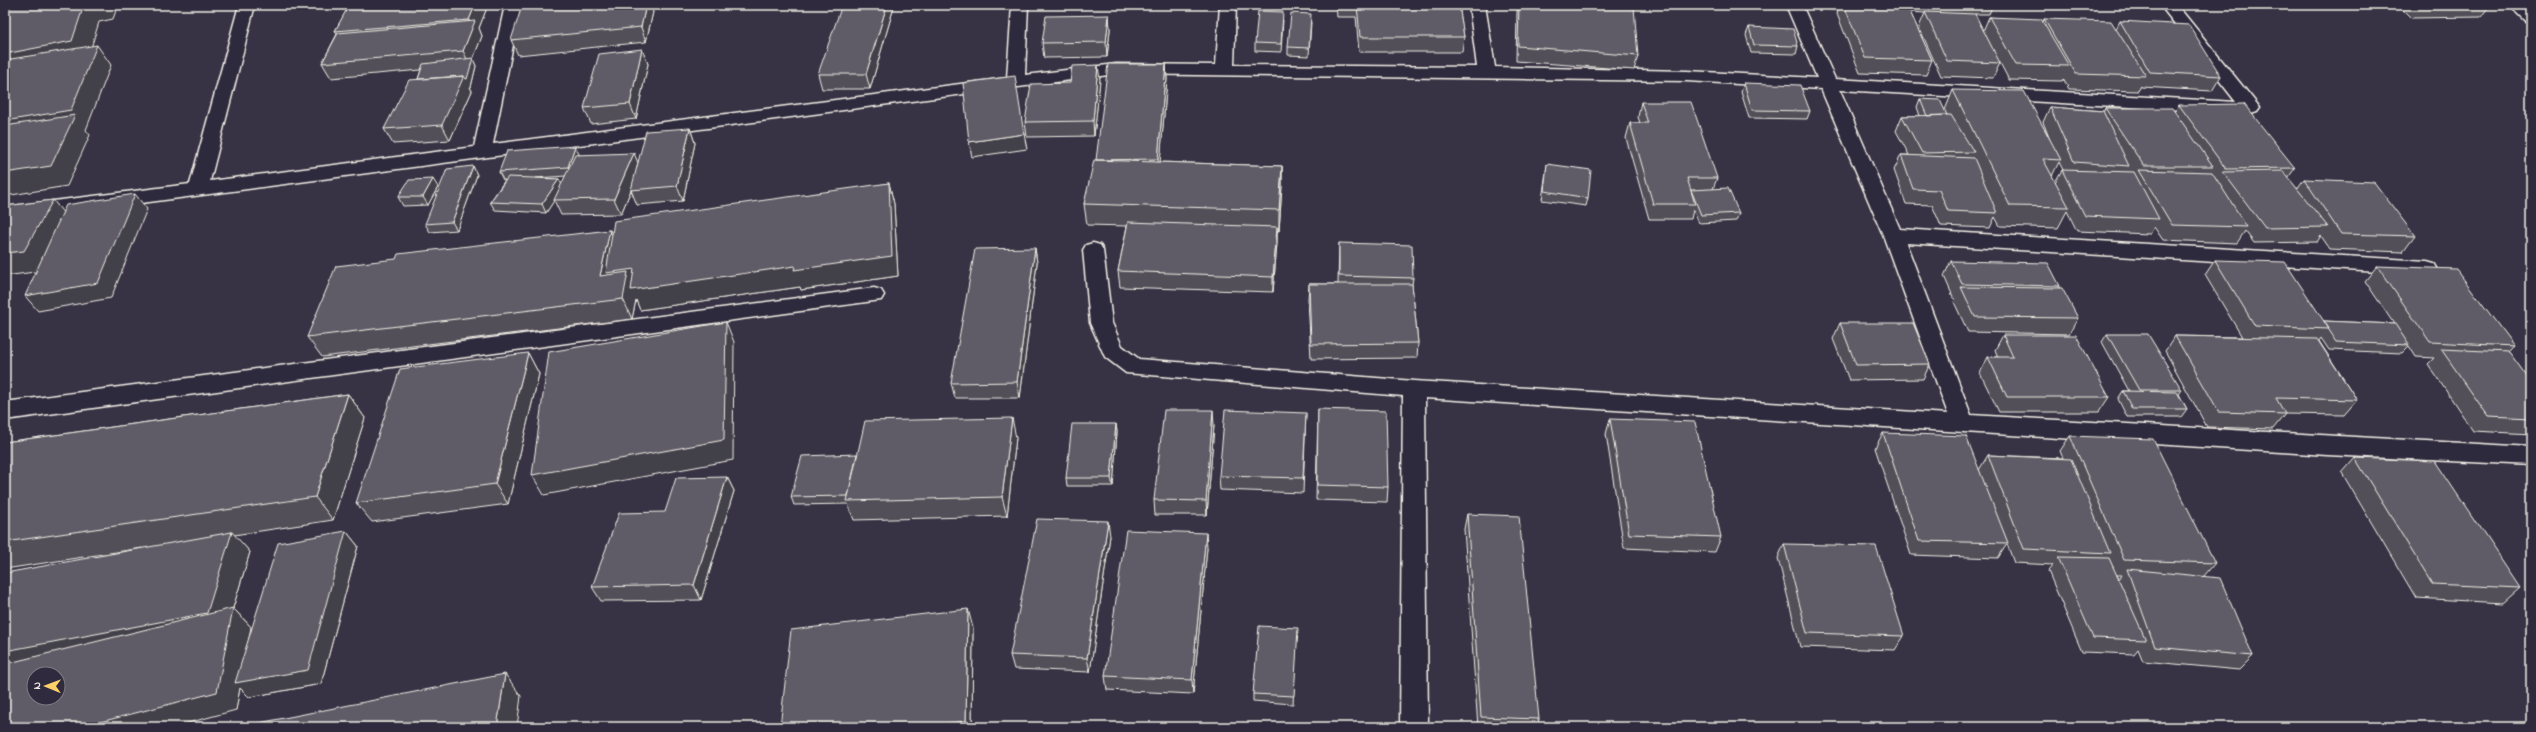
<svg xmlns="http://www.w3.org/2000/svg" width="2536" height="732" font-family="'Indie Flower',sans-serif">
<rect width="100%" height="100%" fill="#373244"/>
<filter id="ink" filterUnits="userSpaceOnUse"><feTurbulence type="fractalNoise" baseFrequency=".025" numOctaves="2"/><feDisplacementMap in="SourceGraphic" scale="8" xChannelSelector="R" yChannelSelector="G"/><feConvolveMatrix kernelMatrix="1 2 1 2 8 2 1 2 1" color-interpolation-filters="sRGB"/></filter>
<g filter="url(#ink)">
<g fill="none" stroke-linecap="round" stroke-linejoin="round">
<defs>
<path id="minor" d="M239,5H255L210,181L474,147L505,5H521L493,144L1007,78L1012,5H1028L1025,75L1116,64L1216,65L1220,5H1236L1234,65L1477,67L1469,5H1485L1495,67L1687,71L1817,78L1786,5H1802L1835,79L2236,102L2160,5H2177L2257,104L2260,108L2257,112L2251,114L1840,90L1900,229L2427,261L2434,263L2437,268L2434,273L2427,275L1906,243L1971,415L2531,447V465L2327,455L1425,398L1428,727H1400L1403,396L1126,373L1105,357L1090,323L1083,250L1086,245L1093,243L1100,245L1103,250L1112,323L1122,346L1139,359L1414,381L1948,414L1883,235L1821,89L1687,81L1116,74L5,221V207L190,184Z
M2509,5H2527L2531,8V22L2525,21Z
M874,288L881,290L884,295L881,300L5,420V402Z"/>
</defs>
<!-- minor casing -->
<use href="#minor" stroke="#f4f1e8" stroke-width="3"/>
<!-- minor -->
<use href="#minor" fill="#2f2a3d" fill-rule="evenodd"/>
</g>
<!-- wall -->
<path fill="#524f59" stroke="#f4f1e8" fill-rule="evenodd" d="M346,5H488L479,28L482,36L473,59L476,66L471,87H470L472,91L450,140L393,144L384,129L418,79L421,70L331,78L322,63L337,34L335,31L348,8Z
M1054,5H1122V7H1054Z
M1336,5H1459L1464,37L1462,52H1359L1356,17H1337Z
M1518,5H1613L1638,56L1634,70L1516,61L1517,12Z
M1828,5H1993L1989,14H1975L1983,31L1989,17L2043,22L2044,19L2116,29L2120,21L2221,76L2212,91L2141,87V86L2138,91L2069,89L2063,79L2062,81L2009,80L2000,63L1993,78L1941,76L1919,27L1925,13L1910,12L1932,60L1926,75L1860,73L1837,14L1838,10H1830Z
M2398,5H2490L2481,17L2411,18Z
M894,7L870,89H822L818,74Z
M653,12L646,42L518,55L511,40Z
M1109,15L1110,30L1107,57L1044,58L1042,43Z
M1283,20L1281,52L1255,51V43Z
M1311,22L1309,56L1288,55V47Z
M1749,27L1798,46L1796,54L1751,53L1746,35Z
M642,49L648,64L636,119L591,124L584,108Z
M1166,64L1167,79L1160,162L1282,166V186L1279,231H1277V243L1273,292L1120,287L1118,271L1127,226L1087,225L1084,204L1096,160Z
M1100,80L1094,136L1027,137L1025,122L1070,83Z
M1744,83L1810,111L1807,119L1749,118L1741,92Z
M1953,90L2050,140L2043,122L2050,107L2104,111L2105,108L2174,112L2179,105L2295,168L2288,178L2297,189L2304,179L2415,236L2403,252L2330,249L2321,236L2317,242L2254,243L2245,231L2237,243L2163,240L2154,227L2150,234L2077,231L2067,211L2058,228L2000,226L1995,217L1990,228L1941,226L1932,205L1906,204L1894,170L1901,155H1909L1896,131L1902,116H1920L1917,107L1920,99L1945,110ZM2059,162L2063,170H2062L2055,182L2052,176Z
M1641,102L1717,178L1713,189L1739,213L1736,221L1699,223L1693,210L1691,219H1649L1626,138L1630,123H1640L1638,117Z
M690,128L695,143L683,201L637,205L631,190L621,214L561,215L554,200L546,213L495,210L490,202L505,180H503L499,172L579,155L638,163ZM566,176L561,185L559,179L536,178Z
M1547,164L1588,198L1586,206L1542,200Z
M473,166L477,175L457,230L430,232L425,224Z
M889,183L894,204L898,276L801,290L800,287L640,310L636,300L632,319L322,357L307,337L396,259L610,230L612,234Z
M438,187L428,205L403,206L398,197Z
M1339,243L1413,278L1412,284L1418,343L1417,358L1311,359L1308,299L1309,284H1338Z
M1035,248L1037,263L1020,398H955L951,383Z
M2215,260L2324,321L2394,324L2365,281L2377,266L2514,346L2508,352L2531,382V434L2473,431L2428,364L2434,358L2416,357L2409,346L2402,353L2329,350L2321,338L2319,341L2357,400L2344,415L2285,414L2273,429L2207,427L2165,351L2175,336L2242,337L2205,275Z
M1951,261L2060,286L2059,288L2078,318L2069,334L1968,332L1954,302L1955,299H1954L1944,276Z
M1840,323L1930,364L1923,379L1849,380L1833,339Z
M2107,334L2182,390L2179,394L2187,409L2181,417H2127L2118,399L2123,391H2129L2102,342Z
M2003,335L2109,397L2099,412H1999L1980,373L1988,357H1998L1995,350Z
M528,353L539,374L508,504L372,522L356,503Z
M348,394L365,418L333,520L234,535L250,552L233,608L251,627L249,637L346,531L358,546L321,684L249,697L240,688L236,710L142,548L5,569V442Z
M1318,409L1388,487L1387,502L1316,500Z
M1306,413L1303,493L1220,490L1219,476Z
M1610,419L1721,537L1715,552L1624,548L1606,434Z
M1116,424L1117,432L1113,486H1067L1066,478Z
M1214,425L1207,515H1155L1154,500Z
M1883,433L1979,470L1988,455L2063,458L2060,451L2070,436L2215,563L2204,576L2253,656L2239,670L2143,661L2138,649L2134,654L2082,652L2048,571L2053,565L2014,563L2007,544L1998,558L1911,555L1875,448ZM2117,575H2122L2119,579Z
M1016,438L1007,516L854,520L848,504L794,505L791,497L857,454Z
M2355,458L2520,588L2503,603L2416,598L2342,473Z
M727,477L734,491L701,600L601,601L592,587Z
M1467,514L1539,719L1537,727H1478L1464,529Z
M1110,536L1090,672L1014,669L1010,655Z
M1784,544L1904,636L1895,650L1800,647L1778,558Z
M1207,548L1193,694L1107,690L1105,676Z
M973,628L972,727H780Z
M1297,636L1293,704L1253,701V694Z"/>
<!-- shaded-wall -->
<path fill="#424048" stroke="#f4f1e8" d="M84,5H118L113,19L99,22L87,61L5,77V54Z
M475,5H488L479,28L482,36L473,59L476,66L471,87H470L472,91L450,140L442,125L420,93L470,65L463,51L472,28L469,20Z
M646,5H651L653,12L646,42L641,27Z
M887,5H894V7L870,89L866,74Z
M1109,15L1110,30L1107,57L1106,42Z
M97,45L111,65L86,130L90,135L67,186L5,196V121Z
M642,49L648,64L636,119L630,104Z
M1166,64L1167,79L1159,175L1158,159Z
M1098,65L1100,80L1094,136L1093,121Z
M690,128L695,143L683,201L677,186Z
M1024,134L1027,149L972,157L969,142Z
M575,146L579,154L572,175L568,167Z
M634,153L640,168L621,214L614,199Z
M473,166L477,175L457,230L452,222Z
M1282,166V186L1279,231V210Z
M433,179L438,187L428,205L423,197Z
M559,179L563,187L546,213L542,204Z
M889,183L894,204L898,276L801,290L800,287L640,310L636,300L632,319L623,299L600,276L610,230L620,250Z
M135,194L147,209L111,298L38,311L25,296Z
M53,200L70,221L42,271L5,276V253Z
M1277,227V243L1273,292V277Z
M1035,248L1037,263L1020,398L1017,382Z
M726,322L734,342L733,460L544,495L532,475Z
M528,353L539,374L508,504L495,484Z
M348,394L365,418L333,520L315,497Z
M1213,410L1214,425L1207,515L1206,501Z
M1012,418L1016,438L1007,516L1002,497Z
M1116,424L1117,432L1113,486L1111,478Z
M727,477L734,491L701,600L694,585Z
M1108,521L1110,536L1090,672L1087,658Z
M346,531L358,546L321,684L249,697L240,688L236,710L173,727H81L5,674V651L232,532L250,552L233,608L251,627L241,682Z
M1206,533L1207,548L1193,694L1192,680Z
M968,609L973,628L972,727H968L966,721Z
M505,674L521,696L517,727H497Z"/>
<!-- building -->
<path fill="#5f5c67" stroke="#f4f1e8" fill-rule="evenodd" d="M5,5H84L72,41L5,54Z
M349,5H475L469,20L335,31Z
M564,5H646L641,27L511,40L521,9Z
M842,5H887L866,74H818Z
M1357,5H1459L1464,37H1360Z
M1519,5H1613L1634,7L1638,56L1518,46Z
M1844,5H1907L1932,60L1865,58Z
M1258,11L1283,12L1281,44L1255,43Z
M1925,12L1975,14L2000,63L1947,61Z
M1291,13L1311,14L1309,48L1288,47Z
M1109,15L1106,42L1042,43L1046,16Z
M1989,17L2041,19L2069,66L2016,65Z
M2044,19L2111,21L2146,76L2076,74Z
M475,21L463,51L322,63L338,33Z
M2120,21L2189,25L2221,76L2150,72Z
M1749,27L1793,29L1798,46L1754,45Z
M97,45L71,110L5,121V60Z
M642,49L630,104L584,108L599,54Z
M473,58L467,79H466L464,76L418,79L423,64Z
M1108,64H1166L1158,159L1096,160Z
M1098,65L1093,121L1025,122L1031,84L1070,83L1072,66Z
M464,76L442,125L384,129L409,80Z
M1015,76L1024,134L969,142L963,83Z
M1744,83L1800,85L1810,111L1752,110Z
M1953,90L2024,91L2061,160L2043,159L2069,207L2010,206Z
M1920,99L1940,100L1947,115L1927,116Z
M1641,102H1691L1717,178H1687L1695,204H1653L1630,123H1648Z
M2244,104L2295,168L2226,169L2179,105Z
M2050,107L2103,111L2129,166L2074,162Z
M2105,108H2172L2213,166H2144Z
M75,115L51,166L5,173V126Z
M1951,115L1974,152L1922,153L1902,116Z
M690,128L677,186L631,190L646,131Z
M575,146L568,167L499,172L507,151Z
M634,153L614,199L554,200L575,155Z
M1901,155L1974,158L1997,213L1948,211L1939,190L1913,189Z
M1094,160L1282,166L1279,210L1084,204Z
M1547,164L1591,170L1588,198L1544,191Z
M473,166L452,222L425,224L447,169Z
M2062,170L2134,172L2159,219L2085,216Z
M2139,170L2212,172L2247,227L2172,225Z
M2283,171L2328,227L2265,228L2223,172Z
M508,177L559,179L542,204L490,202Z
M433,179L423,197H398L409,180Z
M2304,179L2374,182L2415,236L2341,234Z
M889,183L892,256L794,270L795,266L631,290L634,269L606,273L614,221Z
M1728,188L1739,213L1701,215L1691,190Z
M135,194L98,283L25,296L66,205Z
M53,200L24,251L5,253V206Z
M1128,222L1277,227L1273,277L1118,271Z
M610,230L600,276L628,272L623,299L307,337L336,266L396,259L398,254Z
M1339,243L1412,245L1413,278L1339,276Z
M1035,248L1017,382L951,383L975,249Z
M2215,260L2285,262L2329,329L2255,326Z
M1951,261L2048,263L2060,286L1962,284Z
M2377,266L2456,269L2514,346L2430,342Z
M1309,284H1412L1418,343L1311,344Z
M1961,287L2062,288L2078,318L1975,317Z
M2324,321L2395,324L2409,345L2336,342L2328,330L2329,329Z
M726,322L724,440L532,475L549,352Z
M1840,323H1913L1930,364L1856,365Z
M2107,334H2148L2182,390H2139Z
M2003,335H2076L2109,397H2007L1988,357H2013Z
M2175,336L2317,339L2357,400L2276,398L2285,414L2219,412Z
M2441,349L2509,352L2531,382V418L2488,416Z
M528,353L495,484L356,503L400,369Z
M2123,391L2177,392L2187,409H2132Z
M348,394L315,497L5,542V442Z
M1318,409L1386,411L1388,487L1317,485Z
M1164,410H1213L1206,501L1154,500Z
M1225,410L1306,413L1303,478L1219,476Z
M1012,418L1002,497L847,501L865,421Z
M1610,419L1695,422L1721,537L1629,534Z
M1072,424H1116L1111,478H1066Z
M1883,433L1966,436L2008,543L1919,541Z
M2070,436L2153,439L2215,563L2124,560Z
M857,454L848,496L791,497L802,456Z
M1988,455L2071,459L2110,553L2024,549Z
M2355,458L2435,461L2520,588L2432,584Z
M727,477L694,585L592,587L619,513L665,512L676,478Z
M1467,514L1519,516L1539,719L1481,717Z
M1037,519L1108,521L1087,658L1010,655Z
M1126,530L1206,533L1192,680L1105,676Z
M346,531L308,670L235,683L278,543Z
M232,532L207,613L5,651V573Z
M1784,544L1876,546L1904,636L1807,633Z
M2058,557L2109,558L2146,640L2093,638Z
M2127,569L2220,578L2253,656L2155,647Z
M233,608L217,692L81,727H5V664ZM34,674H58V698H34Z
M968,609L966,721L919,727H780L791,630Z
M1259,626L1298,628L1294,696L1253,694Z
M505,674L497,727H239Z
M719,724L720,727H709Z"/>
</g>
<!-- margin -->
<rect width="2536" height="732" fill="none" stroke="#2f2a3d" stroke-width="20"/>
<rect x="10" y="10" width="2516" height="712" fill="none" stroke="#f4f1e8" stroke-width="1.5" filter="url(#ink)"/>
<!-- north arrow -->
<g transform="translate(46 686) rotate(271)"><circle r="19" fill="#2f2a3d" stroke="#7e7a81"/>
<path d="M0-3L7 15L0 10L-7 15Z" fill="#ffd166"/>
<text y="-6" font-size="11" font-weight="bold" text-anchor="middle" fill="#f4f1e8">N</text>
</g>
</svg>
